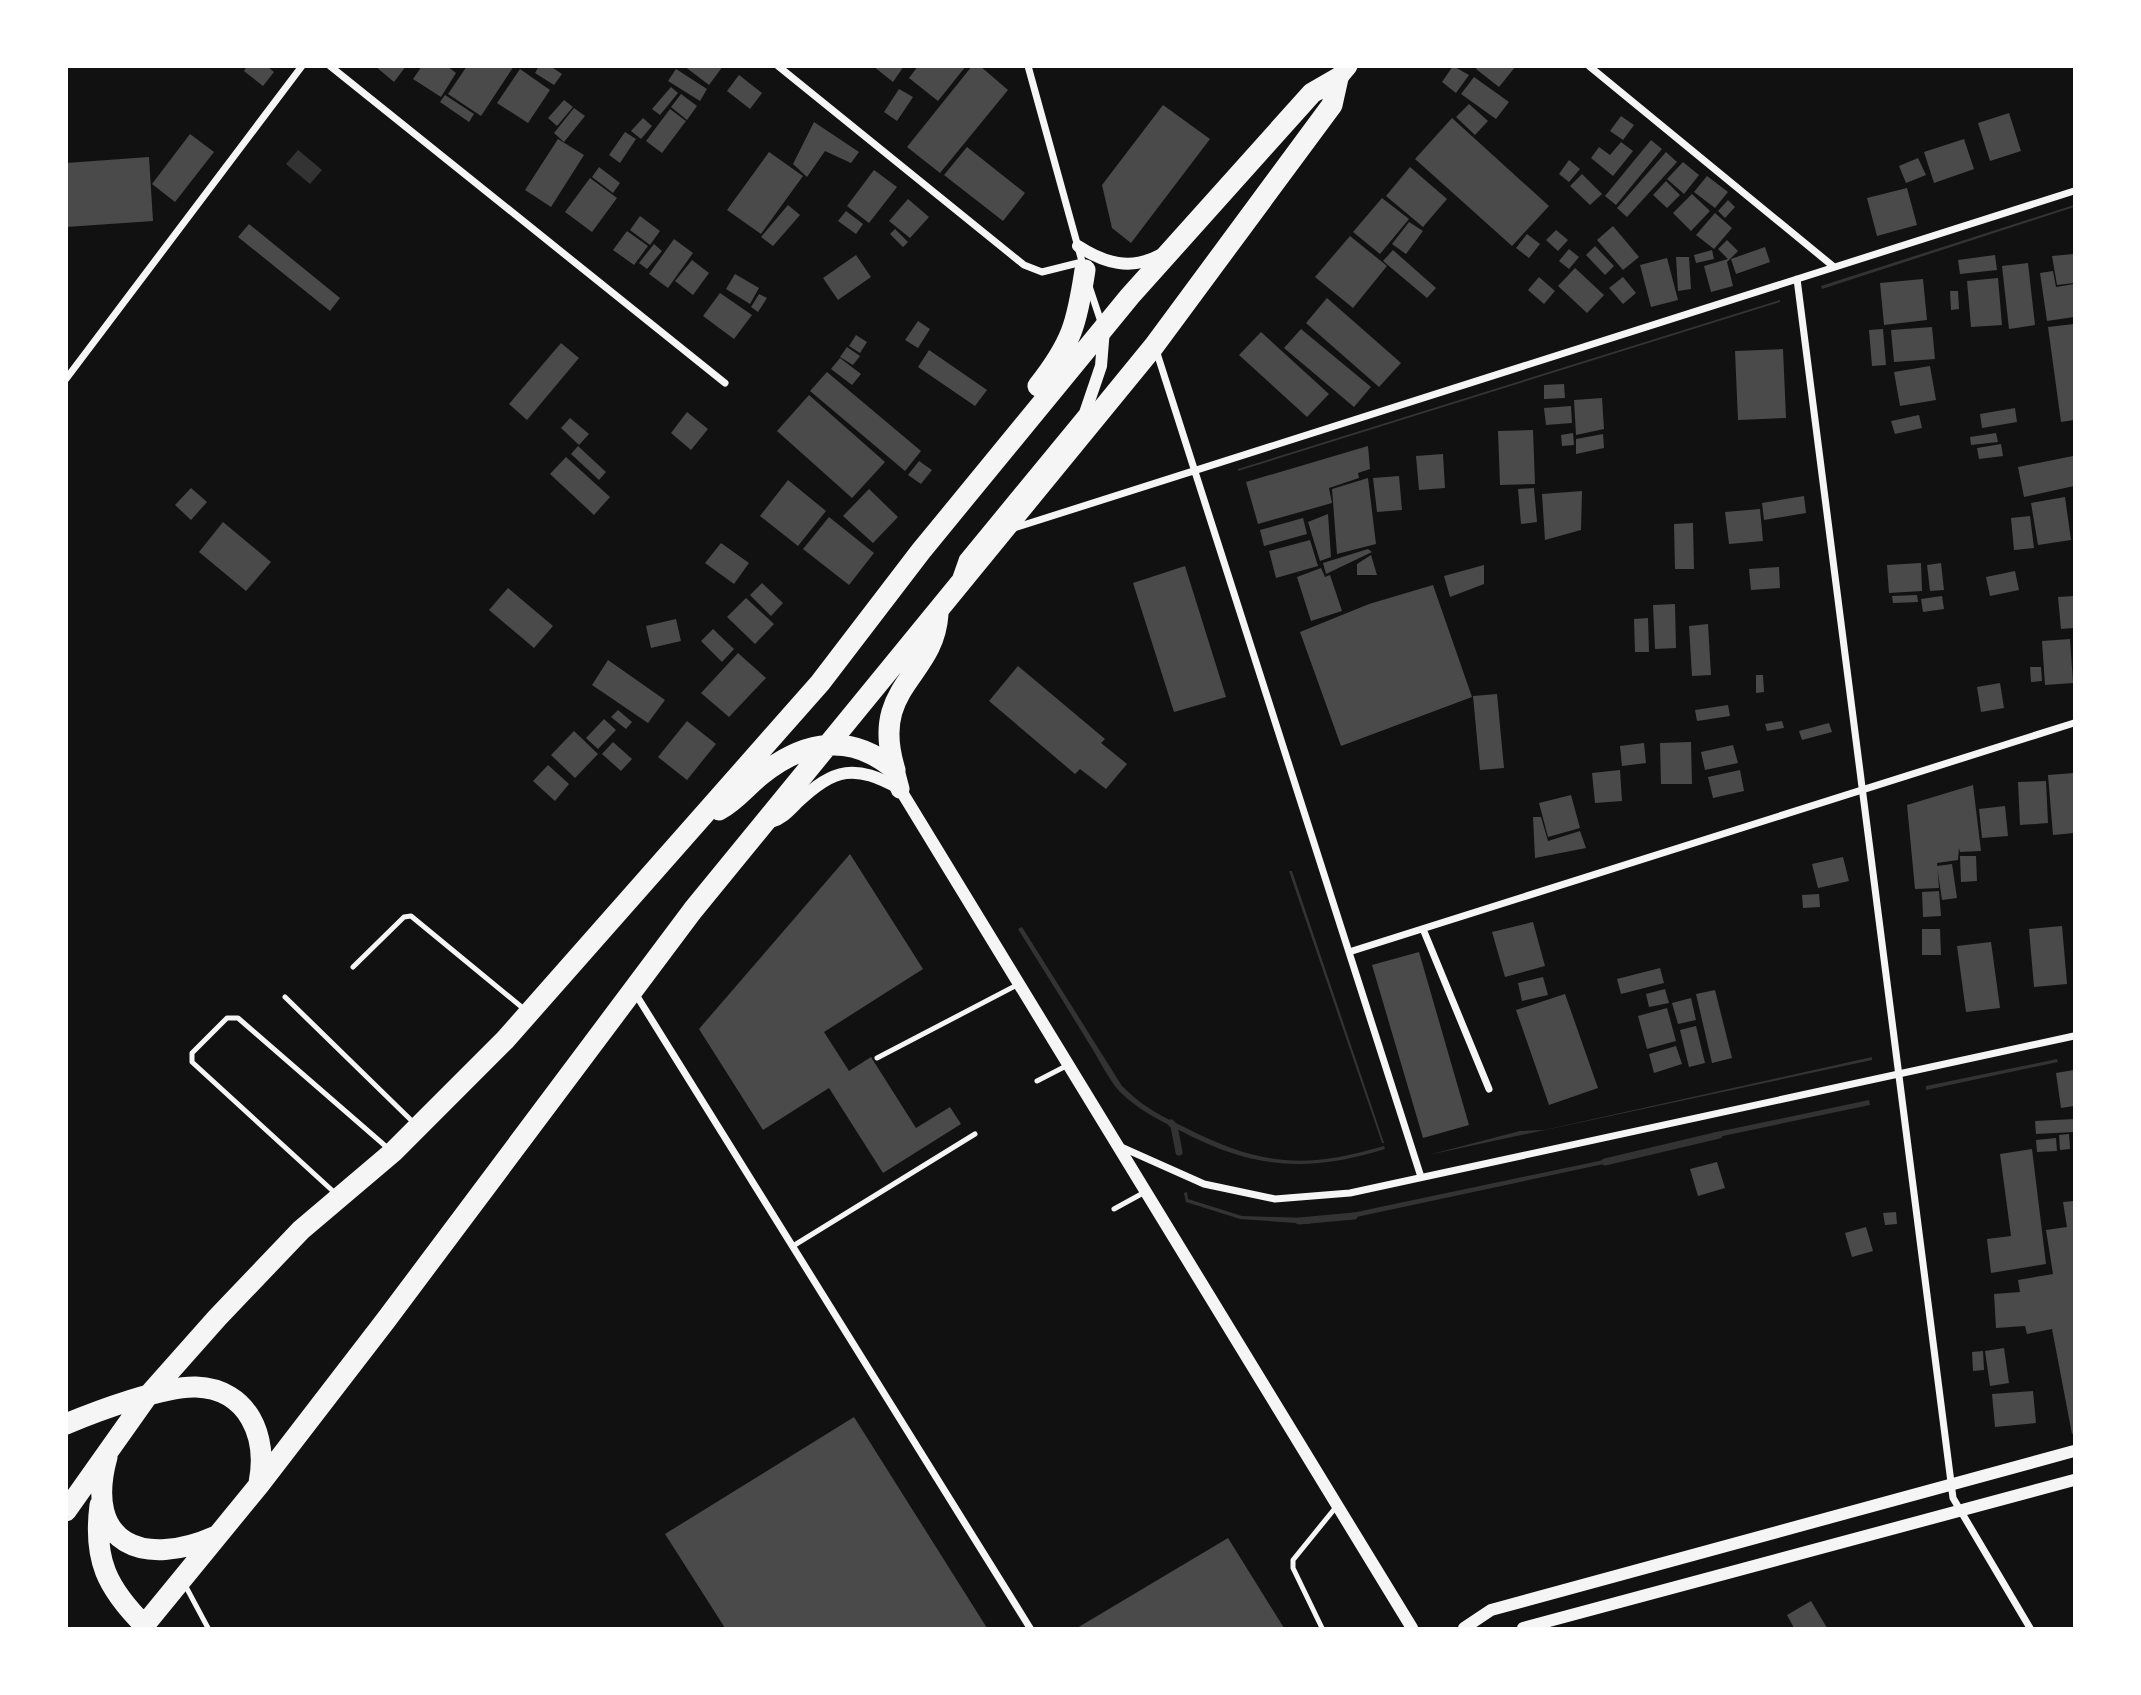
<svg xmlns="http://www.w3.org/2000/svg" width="2141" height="1695" font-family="'Space Grotesk',sans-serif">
<rect width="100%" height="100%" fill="#111"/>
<!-- water -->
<path fill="#333" d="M298,150L322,170L310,184L286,164Z
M2074,205V207L1822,289L1821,286Z
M1780,300V302L1238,471V469Z
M1289,871H1292L1384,1143H1382Z
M1022,927L1122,1086C1143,1107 1161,1116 1188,1129C1261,1166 1306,1169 1384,1146L1385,1149C1308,1173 1253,1169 1181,1131C1159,1120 1137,1109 1119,1091C1107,1077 1098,1057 1088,1042C1065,1004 1041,966 1018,929Z
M1872,1057V1060L1428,1155L1520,1131L1544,1130Z
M2057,1059L2058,1062L1926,1090V1086Z
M1869,1100L1870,1105L1713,1138L1712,1133Z
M1613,1158V1162L1347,1219V1214Z
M1187,1192L1188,1199L1242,1216L1308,1218L1310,1224L1240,1219L1186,1202L1184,1193Z"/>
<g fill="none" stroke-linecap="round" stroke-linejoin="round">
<!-- stream -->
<path stroke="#333" stroke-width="7" d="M1171,1123L1174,1126L1179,1152
M1605,1162L1719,1135
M1299,1221L1354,1216"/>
</g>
<!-- building -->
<path fill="#4a4a4a" d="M247,66H267L274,72L263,86L244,71Z
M375,66H406L394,82Z
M422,66H447L456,73L441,97L413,79Z
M467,66H514L481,116L448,94Z
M539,66H550L562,74L554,85L535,73Z
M684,66H723L709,85Z
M873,66H904L893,82Z
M918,66H966L938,101L909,78Z
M972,66H980L1008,90L940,173L907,147Z
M1453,66L1469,75L1456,93L1442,82Z
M1478,66H1516L1499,87L1476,69Z
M520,69L550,90L528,123L497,103Z
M676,69L707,89L700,101L668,81Z
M739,75L762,93L750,109L727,91Z
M1474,77L1509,102L1496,119L1461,94Z
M671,87L678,93L660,115L652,109Z
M899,89L913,97L897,121L884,112Z
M681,94L697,106L687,120L671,107Z
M445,95L474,114L469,122L440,102Z
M564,100L573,107L557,126L548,118Z
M1469,104L1488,121L1475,135L1456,117Z
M1163,105L1210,139L1131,243L1112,228L1102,185Z
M574,108L585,116L564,142L554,133Z
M670,109L686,121L662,153L646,141Z
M2009,113L2021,151L1990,161L1978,123Z
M1621,116L1634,125L1623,140L1610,131Z
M643,118L652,126L641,139L631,131Z
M1452,118L1549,206L1512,246L1415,159Z
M814,122L859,152L851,163L825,151L807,177L793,164Z
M625,132L636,139L620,163L609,155Z
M190,134L214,152L175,202L152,184Z
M558,139L584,155L551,207L525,190Z
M1964,139L1974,169L1934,183L1924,152Z
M1651,140L1662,149L1616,205L1605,196Z
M1621,142L1633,151L1613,176L1591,158L1599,147L1610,155Z
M967,147L1025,193L1003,221L944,175Z
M769,152L803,176L761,234L727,210Z
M1666,152L1677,162L1627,217L1617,208Z
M149,157L153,221L66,227V163Z
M1918,158L1926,175L1906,183L1899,166Z
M1569,160L1580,169L1569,182L1559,174Z
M1683,162L1699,175L1684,194L1667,179Z
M599,167L620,183L613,193L592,177Z
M1410,167L1447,199L1423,227L1386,196Z
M874,170L897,187L869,223L847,206Z
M1582,174L1602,194L1590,205L1570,186Z
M1707,176L1728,192L1715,208L1694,192Z
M590,178L617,198L592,232L565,212Z
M1666,181L1680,195L1667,208L1653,195Z
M1907,188L1917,225L1877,236L1867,198Z
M1692,194L1710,211L1691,231L1673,213Z
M1382,198L1409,219L1380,254L1353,232Z
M908,199L929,217L910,238L889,221Z
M1728,200L1735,207L1725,218L1718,211Z
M788,205L800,215L773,246L761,237Z
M846,211L863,224L856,234L838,221Z
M1715,213L1732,228L1714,249L1696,235Z
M640,216L660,231L650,245L630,230Z
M1409,222L1423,231L1406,254L1392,244Z
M249,224L340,298L330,311L238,237Z
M1613,226L1639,257L1623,270L1597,240Z
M895,229L908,242L903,247L890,234Z
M1556,230L1568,240L1558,251L1546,240Z
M627,231L648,246L634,265L613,250Z
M1527,234L1540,244L1529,258L1516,248Z
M1350,236L1387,266L1353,308L1315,277Z
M674,239L693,253L668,288L649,274Z
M1727,240L1738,251L1727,262L1733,286L1711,292L1704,266L1728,259L1718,249Z
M654,244L662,251L647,269L639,263Z
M1595,246L1614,266L1605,275L1586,255Z
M1765,247L1770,262L1736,274L1731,259Z
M1569,249L1579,257L1569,269L1559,261Z
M1393,250L1436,288L1427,298L1383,261Z
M1712,250L1714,259L1696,263L1694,255Z
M2074,254V283L2057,285L2052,256Z
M856,255L871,277L838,300L823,278Z
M1995,255L1997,270L1960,274L1958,260Z
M1676,257H1689L1691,289L1678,291Z
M1667,258L1678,300L1651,307L1640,265Z
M692,260L709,273L693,295L675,281Z
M2028,263L2035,325L2009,329L2002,266Z
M1575,268L1604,295L1587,313L1558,286Z
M2053,271L2056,287L2074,284V317L2047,321L2040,273Z
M735,274L759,288L750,304L726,289Z
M1539,277L1555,291L1544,304L1528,290Z
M1623,277L1636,293L1623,304L1609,288Z
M1998,278L2002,325L1971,327L1967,281Z
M1923,279L1927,320L1884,325L1880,283Z
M1950,291H1958L1959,309L1951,310Z
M720,293L752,315L734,339L703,316Z
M759,294L767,298L758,312L751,307Z
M1327,298L1401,363L1379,387L1306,323Z
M918,321L930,329L918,348L905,340Z
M2074,324V420L2061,422L2048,327Z
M1932,327L1935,359L1894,362L1891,330Z
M1301,329L1371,387L1354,407L1284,348Z
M1883,329L1886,365L1872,366L1869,330Z
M1261,332L1329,394L1307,417L1239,355Z
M856,335L867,342L860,353L849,346Z
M561,343L579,358L527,420L509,404Z
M847,347L860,356L853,365L840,357Z
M1783,349L1786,418L1738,420L1735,351Z
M929,350L987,390L975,406L918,367Z
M840,358L861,374L852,385L831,369Z
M1930,366L1936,400L1900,406L1894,372Z
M827,372L921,451L905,471L810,391Z
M1564,384L1565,398L1544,399V385Z
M809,395L885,462L852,498L777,431Z
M1602,398L1604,429L1576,435L1574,400Z
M1571,406L1572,423L1546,425L1544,408Z
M2015,408L2017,422L1982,428L1980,414Z
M687,412L708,429L691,450L671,433Z
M1919,415L1922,428L1895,434L1891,421Z
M570,418L589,434L579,445L561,428Z
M1533,430L1535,484L1500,485L1498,431Z
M1573,433L1574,445L1562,446L1561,435Z
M1996,433L1998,442L1971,445L1970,437Z
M1603,434L1604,448L1576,454V439Z
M2001,444L2003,456L1979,459L1977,448Z
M578,446L606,472L599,480L571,454Z
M1368,446L1370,469L1358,473L1359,478L1329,488L1332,503L1258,524L1246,482Z
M1443,454L1445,488L1419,490L1416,456Z
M2073,456L2074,486L2024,497L2018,467Z
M566,457L610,497L594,515L550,474Z
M919,461L932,470L921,484L908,475Z
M1399,476L1402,510L1377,512L1373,478Z
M1368,478L1376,544L1337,554L1332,489Z
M788,480L826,511L798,546L760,516Z
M191,488L207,502L191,520L175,505Z
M1534,488L1537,522L1521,524L1518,489Z
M869,489L898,517L873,543L843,516Z
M1582,491L1581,530L1545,540L1542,494Z
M1804,496L1806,513L1764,520L1762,503Z
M2065,497L2071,540L2038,545L2031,503Z
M1760,509L1763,541L1729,544L1725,512Z
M1328,514L1331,557L1320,561L1308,522Z
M2030,516L2034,548L2014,550L2011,518Z
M829,517L874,553L849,585L803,549Z
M1303,518L1307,534L1264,546L1260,530Z
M223,522L271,562L246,591L199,552Z
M1693,523L1694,569H1675L1674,524Z
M1310,540L1318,566L1276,578L1269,551Z
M721,543L749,563L734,584L705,563Z
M1368,549L1372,552L1326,574L1323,563Z
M1371,555L1377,575H1357V564Z
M1921,563L1922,591L1889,593L1887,565Z
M1941,563L1944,590L1930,591L1927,565Z
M1484,565V584L1450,597L1444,576Z
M1185,566L1226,697L1174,712L1133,583Z
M1779,567L1780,588L1751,590L1749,569Z
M1321,568L1325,577L1330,575L1342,611L1311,621L1297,577Z
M2015,571L2019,590L1990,596L1986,577Z
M762,583L783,603L771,616L750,595Z
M1433,585L1472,697L1341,746L1300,632L1369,604Z
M508,588L553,626L534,648L489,610Z
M1917,595L1918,602L1893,603L1892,596Z
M1942,596L1944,609L1923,612L1921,599Z
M2074,596V628L2061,629L2058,597Z
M746,598L774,624L755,644L727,617Z
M1675,604L1676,648L1655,649L1653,605Z
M1648,618L1649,652H1635L1634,619Z
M676,619L681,641L651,648L646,626Z
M1708,624L1711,675L1692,676L1689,626Z
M713,629L734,649L722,662L701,641Z
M2070,639L2073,683L2045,685L2042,641Z
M738,653L766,678L729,717L701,693Z
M608,660L665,700L648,723L592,685Z
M1018,666L1105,739L1101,743L1127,764L1106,789L1080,769L1075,774L989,701Z
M2030,667H2041L2042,681L2031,682Z
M1756,675H1763L1764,692L1756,693Z
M2000,683L2004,708L1981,712L1977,687Z
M1497,694L1504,768L1480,770L1473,696Z
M1728,705L1730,716L1697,721L1695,710Z
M618,710L632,722L626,729L611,717Z
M604,719L616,730L598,749L586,738Z
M687,721L716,744L687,780L658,757Z
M1782,721L1784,728L1767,731L1765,724Z
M1829,723L1832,732L1802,740L1799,731Z
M574,731L598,754L575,778L551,755Z
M613,742L632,759L621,771L602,754Z
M1691,742L1692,784H1661L1660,743Z
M1644,743L1646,763L1622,766L1620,746Z
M1733,745L1738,763L1705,770L1701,752Z
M548,765L569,784L555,801L533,781Z
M1620,770L1622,801L1595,803L1592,773Z
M1740,770L1744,791L1713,798L1708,777Z
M2074,773V833L2053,835L2048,775Z
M2046,781L2048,823L2020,825L2018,782Z
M1973,785L1981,851L1960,852L1959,848L1958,860L1937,863L1939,888L1915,889L1907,805Z
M1571,795L1580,828L1548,837L1539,803Z
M2005,806L2008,836L1982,838L1979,809Z
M1533,817H1541L1548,841L1580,831L1586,848L1535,858Z
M850,854L923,969L824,1032L849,1071L871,1057L916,1128L950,1107L961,1124L883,1173L829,1088L763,1130L699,1029Z
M1960,856H1976L1977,881L1961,882Z
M1843,857L1849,881L1818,888L1812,864Z
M1952,864L1957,898L1942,900L1937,866Z
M1939,891L1941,916L1923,917L1922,892Z
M1819,894L1820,907L1803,908L1802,895Z
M1533,922L1545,966L1505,977L1492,932Z
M2062,926L2067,984L2034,987L2029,929Z
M1922,929H1940L1941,955H1922Z
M1991,942L2000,1008L1966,1012L1957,946Z
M1419,952L1469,1125L1423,1138L1372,965Z
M1660,968L1664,983L1621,994L1617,979Z
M1543,977L1548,995L1522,1001L1518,983Z
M1665,989L1669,1003L1649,1007L1646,994Z
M1715,990L1732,1058L1712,1063L1696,994Z
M1565,994L1598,1088L1549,1105L1516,1010Z
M1691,998L1696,1020L1678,1024L1672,1003Z
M1667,1008L1676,1041L1647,1049L1638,1016Z
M1696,1026L1705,1063L1689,1067L1680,1030Z
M1676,1046L1682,1064L1654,1073L1649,1054Z
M2074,1070V1106L2061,1108L2056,1073Z
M2074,1119V1132L2036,1134L2035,1121Z
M2069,1134L2070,1149L2060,1150L2059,1135Z
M2056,1138L2057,1151L2037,1152L2036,1140Z
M2032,1149L2046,1264L1991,1273L1987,1239L2011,1236L2000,1154Z
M1717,1162L1725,1188L1698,1196L1690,1169Z
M2074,1201V1433L2072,1434L2052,1329L2027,1334L2025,1326L1996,1328L1994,1294L2020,1292L2018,1280L2053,1274L2046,1230L2067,1227L2063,1202Z
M1896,1212L1897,1224L1885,1225L1883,1213Z
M1866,1227L1873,1251L1852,1257L1845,1233Z
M2004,1348L2009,1383L1990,1386L1985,1351Z
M1983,1351L1984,1370L1973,1371L1972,1352Z
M2033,1391L2036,1423L1995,1427L1992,1394Z
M854,1417L987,1628H725L665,1534Z
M1228,1538L1284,1628H1077Z
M1811,1601L1827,1628H1794L1787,1615Z"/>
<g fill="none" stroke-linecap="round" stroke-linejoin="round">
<!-- service -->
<path stroke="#f5f5f5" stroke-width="5" d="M353,967L404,917L411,916L524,1009
M285,997L414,1123
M877,1058L1019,984
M1037,1081L1068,1065
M335,1193L192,1062V1053L227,1018H238L390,1150
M1114,1209L1145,1192
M793,1246L975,1134
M185,1585L208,1628
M1322,1628L1293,1568V1560L1336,1507"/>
<!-- minor -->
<path stroke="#f5f5f5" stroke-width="7" d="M330,66L725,383
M778,66L1024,265L1042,272L1082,262
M1028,66L1083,265
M1589,66L1834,267
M1797,279L1953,1498L2030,1628
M1089,286L1102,325
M1156,350L1421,1177
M66,379L302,66
M1011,529L2074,191
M1423,929L1489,1089
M1349,952L2074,723
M635,993L1030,1628
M1121,1147L1204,1184L1275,1199L1350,1193L2074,1036"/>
<!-- tertiary -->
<path stroke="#f5f5f5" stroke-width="12" d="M1078,246C1104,263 1131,271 1160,255
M959,576L965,559L1085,413L1101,366L1104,329
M771,822C782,819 789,811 797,803C835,767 855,764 900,789L1412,1628
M1464,1628L1491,1610L2074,1451
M1523,1628L2074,1480"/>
<!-- trunk -->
<path stroke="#f5f5f5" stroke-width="19" d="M1338,78L1348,66
M895,770L900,789"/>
<!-- motorway -->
<path stroke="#f5f5f5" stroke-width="21" d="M1038,386C1072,343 1077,323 1085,270
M895,770C869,686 934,678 938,614
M719,810C736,801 746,787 761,775C805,740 851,732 895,770
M66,1424C97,1411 164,1386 196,1387C249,1389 268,1437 259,1483
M107,1457C83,1545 144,1568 216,1536
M100,1505C93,1560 107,1588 145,1626
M66,1511L146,1398L217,1318L301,1230L393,1152L505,1040L820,683L921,551L1130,296L1312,93L1338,78
M142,1628L259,1485L386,1320L693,910L1154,346L1332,105L1338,78"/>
</g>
<!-- border -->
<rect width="2141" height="1695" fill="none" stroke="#ffffff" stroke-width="136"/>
</svg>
